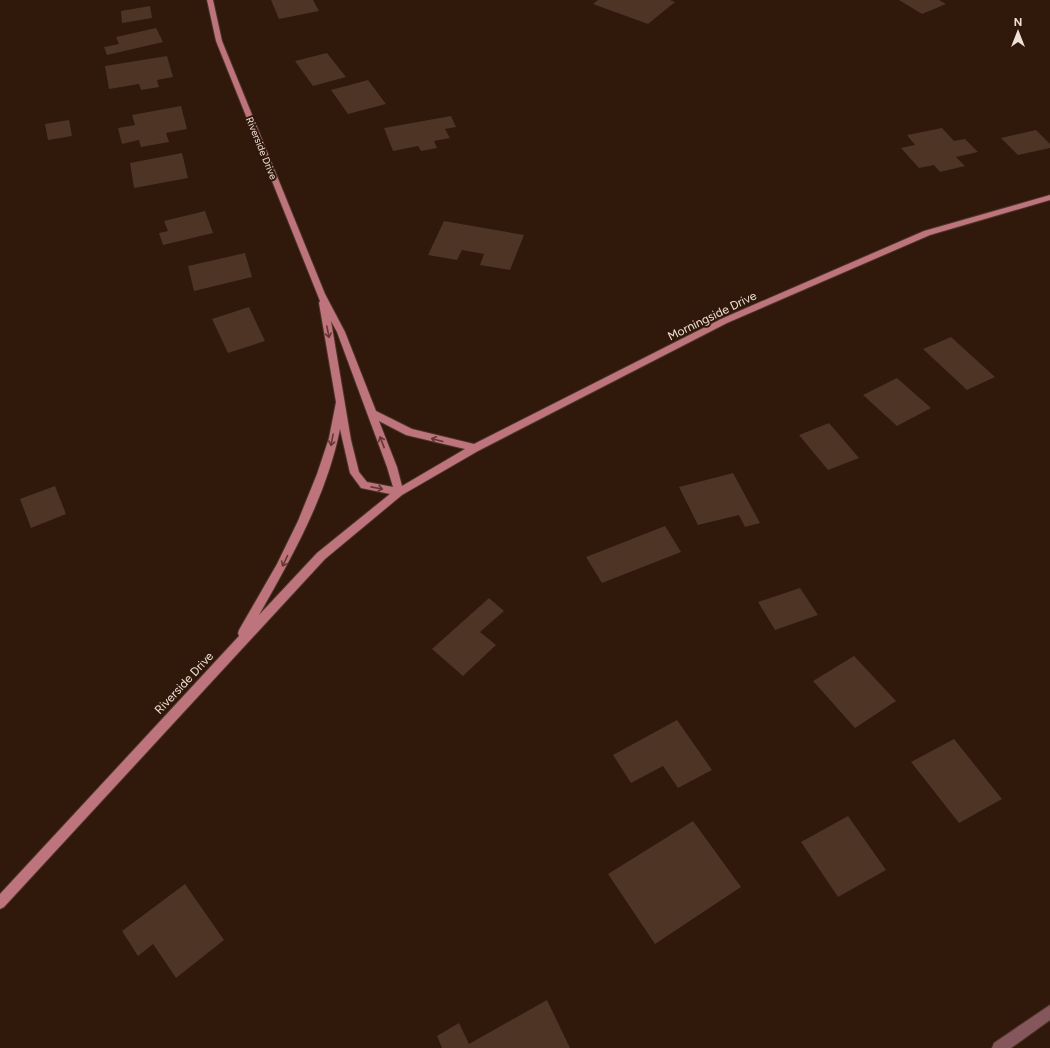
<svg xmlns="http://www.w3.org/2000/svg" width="1050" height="1048" font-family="Figtree,sans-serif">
<rect width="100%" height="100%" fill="#30180a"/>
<!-- building -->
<path fill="#4e3424" d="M271,0H313L319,11L279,19Z
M598,0H670L675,2L648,24L593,4Z
M899,0H939L946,4L922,14Z
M150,6L152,18L122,23L121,11Z
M156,28L163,42L107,55L104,47L119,44L116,37Z
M327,53L346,77L313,86L295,61Z
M167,56L173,77L157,80L159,87L141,90L139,84L109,89L105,66Z
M368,80L386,104L348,114L331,90Z
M181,106L187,129L166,133L169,142L141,147L139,140L122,144L118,128L135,125L132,115Z
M451,116L456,127L445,129L450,138L434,141L437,148L421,151L418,146L393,151L384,128Z
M69,120L72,136L48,140L45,124Z
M942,128L954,141L965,139L978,152L956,157L965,166L940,172L934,165L919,168L901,148L915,145L907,135Z
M1036,130L1050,144V148L1018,155L1001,138Z
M182,153L188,178L134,188L130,163Z
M205,211L213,233L163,245L159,233L168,231L164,221Z
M444,221L524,235L510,270L480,265L484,254L462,250L457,260L428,255Z
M245,253L252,277L194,291L188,266Z
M249,307L265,341L228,353L212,319Z
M951,337L995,377L967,390L923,349Z
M897,378L931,408L897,426L863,395Z
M829,423L859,458L828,470L799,435Z
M733,473L760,523L745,527L739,515L698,525L679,487Z
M55,486L66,514L31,528L20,499Z
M665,526L681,552L602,583L586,557Z
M800,588L818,615L775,630L758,602Z
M489,598L504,611L480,632L496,645L463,676L432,649Z
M854,656L896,701L855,728L813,681Z
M677,720L712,770L678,788L663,766L631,783L613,755Z
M954,739L1002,799L959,823L911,762Z
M848,816L886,870L838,897L801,842Z
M693,821L741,887L655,944L608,874Z
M185,884L224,940L176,978L153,944L138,956L122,931Z
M547,1000L570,1048H442L437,1036L459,1023L469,1044Z"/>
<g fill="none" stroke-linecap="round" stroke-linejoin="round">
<defs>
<path id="street" d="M1050,1005V1020L1011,1048H992L994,1043Z"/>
<path id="secondary" d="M207,0H213L222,41L325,294L345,332L376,411L412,429L474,444L721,319L924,231L1050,195V200L930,235L727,323L478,451L402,495L325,559L4,907L0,909V894L239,636L238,633L239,630L277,564L298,521L317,474L329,438L336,402L319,303L320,301L216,41ZM331,321L337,332L387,467L393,487L367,482L359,472L351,440ZM379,421L406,435L465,449L402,486L397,467ZM340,429L350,473L361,488L390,494L317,553L259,615C292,557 327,495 340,429Z"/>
</defs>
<!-- street casing -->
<use href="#street" stroke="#4b3427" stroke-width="2"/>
<!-- secondary casing -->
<use href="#secondary" stroke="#4b3427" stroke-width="2"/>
<!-- street -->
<use href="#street" fill="#85565b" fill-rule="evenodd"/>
<!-- secondary -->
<use href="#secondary" fill="#be747c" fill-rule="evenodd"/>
</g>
<!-- one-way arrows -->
<defs><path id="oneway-shaft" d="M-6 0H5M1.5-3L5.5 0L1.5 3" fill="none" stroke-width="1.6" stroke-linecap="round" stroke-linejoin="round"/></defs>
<g stroke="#623832">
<use href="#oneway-shaft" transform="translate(328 332) rotate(79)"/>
<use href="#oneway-shaft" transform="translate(332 440) rotate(101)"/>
<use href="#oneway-shaft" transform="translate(437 440) rotate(-165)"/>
<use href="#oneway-shaft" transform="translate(382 442) rotate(-111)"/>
<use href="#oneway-shaft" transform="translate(377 488) rotate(11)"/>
<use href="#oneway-shaft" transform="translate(285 561) rotate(115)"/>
</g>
<g text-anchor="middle" stroke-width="4" stroke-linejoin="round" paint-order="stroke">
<!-- far-street labels -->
<g font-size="10" fill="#f1e0d7" stroke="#30180a">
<text transform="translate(262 148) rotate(68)" y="4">Riverside Drive</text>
</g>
<!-- street labels -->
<g font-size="12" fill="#f1e0d7" stroke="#30180a">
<text transform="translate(712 316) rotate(-26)" y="4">Morningside Drive</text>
<text transform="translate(184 683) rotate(-47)" y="4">Riverside Drive</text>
</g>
</g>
<!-- north arrow -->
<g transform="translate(1018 32)" stroke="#30180a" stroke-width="3" paint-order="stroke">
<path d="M0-3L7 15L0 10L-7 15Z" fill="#f1e0d7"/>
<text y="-6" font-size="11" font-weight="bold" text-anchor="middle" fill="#f1e0d7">N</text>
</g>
</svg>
